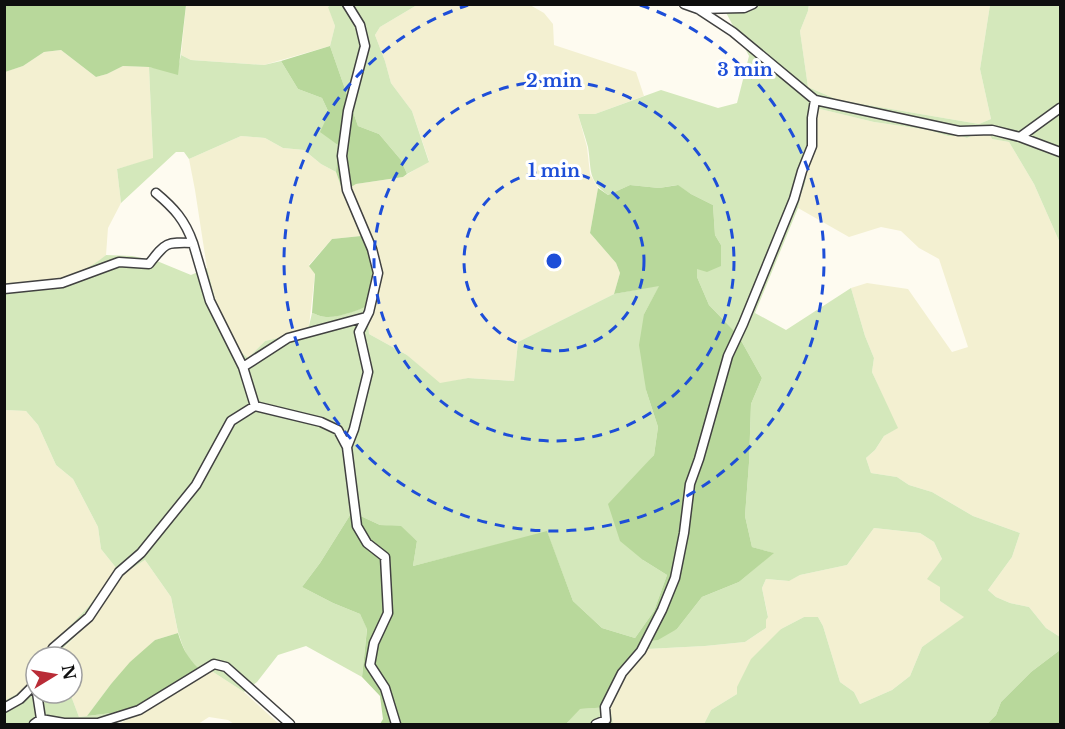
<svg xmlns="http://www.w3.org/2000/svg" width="1065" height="729" font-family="'Libre Baskerville',serif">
<rect width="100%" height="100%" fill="#fefbf0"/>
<!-- farmland -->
<path fill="#f3f0d1" d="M186,5H328L335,26L330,46L264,65L191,60L181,55Z
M417,5H530L544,13L553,24L554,45L636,72L644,96L595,114H578L587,147L590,174L598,188L590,233L616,263L620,273L614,294L518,342L514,381L468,378L440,384L407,355L369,334L368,321L379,269L350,187L356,184L403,177L429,161L412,111L391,83L385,61L375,35L380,27Z
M809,5H990L980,69L991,119L979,124L838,100L808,87L800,31L808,11Z
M61,50L96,77L107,74L123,66L149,67L153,159L117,169L121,203L108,228L106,255L94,266L61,279L5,285L4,72L23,66L44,52Z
M820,109L874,122L929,130L948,136H961L967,138L975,134L990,135L992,139L1009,142L1034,184L1060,243V637L1046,628L1029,607L1010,603L996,597L988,590L1012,557L1020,533L973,516L932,492L909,485L897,477L871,473L866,458L875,450L884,436L897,428L872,372L874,358L865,336L851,288L867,283L908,289L952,352L968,347L939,259L919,248L901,231L881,227L849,237L798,208L801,194L805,184L817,110Z
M241,136L265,138L283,148L304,150L321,164L336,172L347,203L361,236L332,239L309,265L315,273L309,326L299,333L265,341L248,358L242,353L216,302L207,268L195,190L189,159Z
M5,410L26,411L38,425L56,465L73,479L98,527L101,549L117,569L89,606L48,649L43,657H36V670L26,689L5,701Z
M874,528L920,533L934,542L942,559L940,587V601L965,617L922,647L910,676L892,690L860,704L854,692L840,682L823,626L818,617H804L781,629L737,694L711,710L704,724H613L610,707L625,677L647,649L705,646L745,642L766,628V620L768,616L762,588L766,579L788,581L800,575L847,565Z
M145,560L171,597L178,633L155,640L111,684L87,716L79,717L70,693H72V657H58L57,655L92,620L123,574Z
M210,670L244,692L279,724H234L228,720L209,717L198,724H110L121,723Z"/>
<!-- green -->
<path fill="#d4e8bb" d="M331,4L417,5L380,27L375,35L385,61L391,83L412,111L429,162L407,174L401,160L379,134L358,126L330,46L335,26L328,7Z
M809,4L808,11L800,31L808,87L838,100L979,124L991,119L980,69L990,5H1060V243L1034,184L1009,142L992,139L990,135L975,134L967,138L961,136H948L929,130L874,122L820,109L817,111L805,184L801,194L798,208L755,313L786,330L851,288L865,336L874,358L872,372L898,428L884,436L875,450L866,458L871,473L897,477L909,485L932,492L973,516L1020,533L1012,557L988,590L996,597L1010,603L1029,607L1046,628L1060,637V650L1031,672L1001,702L996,715L987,724H704L711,710L737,694V687L751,659L781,629L804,617H818L823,626L840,682L854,692L860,704L892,690L910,676L922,647L964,617L940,601V587L927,579L942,559L934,542L920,533L874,528L847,565L800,575L789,581L766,579L762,588L768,617L766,620V628L745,642L705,646L647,649L646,641L677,629L702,597L739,582L773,553L752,547L745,516L749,463L751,404L762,378L738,335L709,305L697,277L696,269L721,245L715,235L713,205L691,194L677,185L659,188L630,185L608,195C587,179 592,171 588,147C585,136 581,125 578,114H595L661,90L718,108L737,103L749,56L722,5Z
M181,55L191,60L264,65L281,61L298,89L322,98L329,113L338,145L336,172L321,164L304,150L283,148L265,138L241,136L189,159L184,152H176L121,203L117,169L153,158L149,67L160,69L178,68Z
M106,255L132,256L157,261L191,275L207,268L216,302L242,353L248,358L265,341L299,333L309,326L312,313C316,314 321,317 326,317C338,318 363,308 374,303L368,321L369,334L407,355L440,383L468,378L514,381L518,342L614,294L660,285L644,314L646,390L658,427L654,455L635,477L643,560L667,575L654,611L635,638L602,628L573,601L547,532L413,566L417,541L401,527L380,525L352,512L320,563L302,587L333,603L360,614L367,628L362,677L306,646L278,655L257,682L244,692L210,670C183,687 140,720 110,724H5L4,701L26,689L36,670V693H70L79,717L128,711L188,658L182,644L178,632L171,597L145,560L123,574L92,620L57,654L58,657H43L48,649L89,606L117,569L101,549L98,527L73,479L56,465L38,425L26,411L5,410V285C43,281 76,281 106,255Z
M610,707L613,724H566L579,709Z"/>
<!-- forest -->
<path fill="#b8d89b" d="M4,5H186L178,75L149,67L123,66L107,74L96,77L61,50L44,52L23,66L5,72Z
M330,46L358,126L379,134L401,160L407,174L403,177L356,184L351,187L358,209L375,244L379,269L383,272L374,303C362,309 339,318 326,317C321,317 316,314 312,313L315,274L309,266L332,239L361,236L347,203L336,172L338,145L320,132L329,113L322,98L298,89L281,61Z
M630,185L659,188L678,185L691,194L713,205L715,235L721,245V266L707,272L697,269V277L709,305L738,335L762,378L751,404L749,463L745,516L752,547L774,553L739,582L702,597L677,629L658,640L646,641L647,649L625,677L610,707L580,709L566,724H380L383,719L380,696L362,677L367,629L360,614L333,603L302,587L320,563L352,512L380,525L401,526L417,541L413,566L547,531L573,601L602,628L635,638L654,611L667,575L643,560L620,541L608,504L654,455L658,427L646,390L639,345L644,314L659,286L614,294L620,273L616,263L590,233L598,188L608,195Z
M178,633C182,647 187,657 198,668L177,684L128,711L87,716L111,684L130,662L155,640Z
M1060,650V724H987L996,715L1001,702L1031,672Z"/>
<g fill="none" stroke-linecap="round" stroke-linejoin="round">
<defs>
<path id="minor" d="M347,4L360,25L365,46L348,111L342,156L347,190L372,249L378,273L369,312L359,332L368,372L354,429L347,447L357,526L367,543L385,557L388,613L374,643L370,665L385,688L396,724
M684,4L698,9L733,32L815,100L959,131L992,130L1020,137L1060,108
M698,9L744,8L753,4
M1020,137L1060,152
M156,193C174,208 185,220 193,243
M4,289L62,283L119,262L149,264C166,242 166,242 193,243L210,301L243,367L255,406L321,422L338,430L347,447
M243,367L288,338L366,317
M48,657L53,648L89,617L119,572L141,553L196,485L231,421L255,406
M4,708L20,699L36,683
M41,719L64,723H98L139,710L214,664L226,667L290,724
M34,724L41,719L37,693
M596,724L606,720L605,707L622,673L641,651L662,610L675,578L684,533L690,484L699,459L728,356L743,324L794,199L802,171L812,146V118L815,100"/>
</defs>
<!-- minor casing -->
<use href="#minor" stroke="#414141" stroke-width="11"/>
<!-- minor -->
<use href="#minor" stroke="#fff" stroke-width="8"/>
</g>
<!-- distance rings -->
<g fill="none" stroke="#1d4ed8" stroke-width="3" stroke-dasharray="10 8">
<circle cx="554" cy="261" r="90"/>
<circle cx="554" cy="261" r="180"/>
<path d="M640 5A270 270 0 1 1 468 5"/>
</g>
<circle cx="554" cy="261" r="9" fill="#1d4ed8" stroke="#fff" stroke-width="3"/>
<g font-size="18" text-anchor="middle" font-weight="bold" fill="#1d4ed8" stroke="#fff" stroke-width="6" stroke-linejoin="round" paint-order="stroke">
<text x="745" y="76">3 min</text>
<text x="554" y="87">2 min</text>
<text x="554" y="177">1 min</text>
</g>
<!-- border -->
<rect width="1065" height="729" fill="none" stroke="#0e0e0e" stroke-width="12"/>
<!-- north arrow -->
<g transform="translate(54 675) rotate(79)"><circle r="28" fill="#ffffff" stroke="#9f9f9f" stroke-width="1.5"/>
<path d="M0-4.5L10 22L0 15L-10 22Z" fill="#b92c37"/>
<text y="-9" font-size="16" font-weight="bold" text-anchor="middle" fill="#0e0e0e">N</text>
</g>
</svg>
